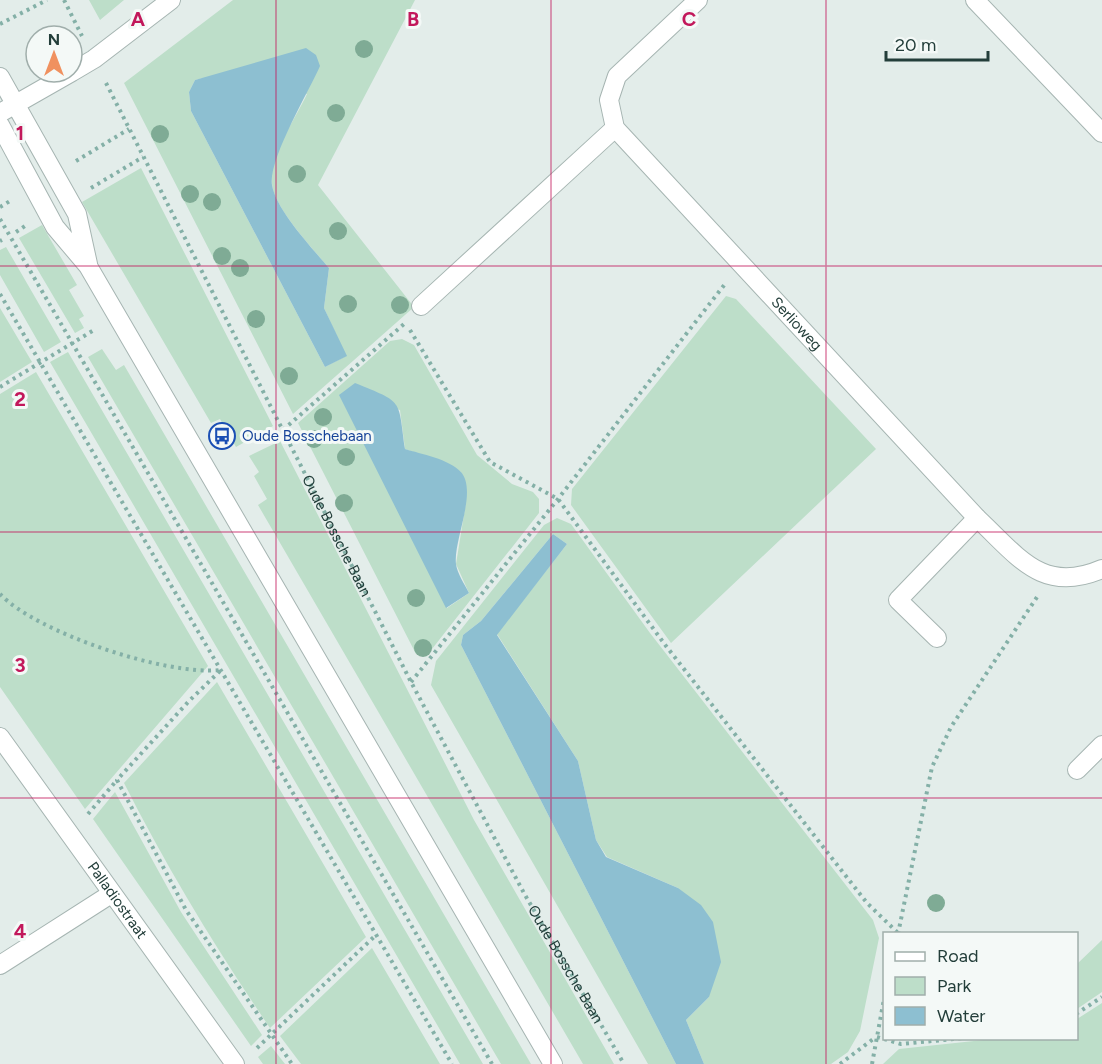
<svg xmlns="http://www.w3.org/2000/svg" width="1102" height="1064" font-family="Figtree,sans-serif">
<rect width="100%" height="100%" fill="#e3edea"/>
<!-- green -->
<path fill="#bddec9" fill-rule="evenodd" d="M89,0H124L100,20Z
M233,0H415L318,185L414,307L293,414L124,83ZM203,78L307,94C295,120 269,155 272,184C274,208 314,250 329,268L324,308L346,356L325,367L191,111L189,92L195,80Z
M141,168L273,426L236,447L220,419L211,423L82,202Z
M42,225L77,285L69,290L84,316L79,319L84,328L75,333L19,238Z
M6,247L61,342L44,352L0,275V250Z
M726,296L736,299L876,449L671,643L571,505L572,489Z
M0,308L32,362L0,382Z
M402,339L414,345L477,455L512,484L533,492L539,499V513L432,649L416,654L298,423L390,341ZM340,395L400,410L405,449L448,465L461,472L466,502L456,564L469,593L447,608Z
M102,349L116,370L124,365L531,1064H501L88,357Z
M68,352L483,1064H460L50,362Z
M36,372L208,666L85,809L0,687V394Z
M280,441L474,820L614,1064H583L258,505L267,499L254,476L259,472L249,456Z
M557,518L571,524L650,633L873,920L879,938L860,1031L848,1052L831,1064H704L686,1020L709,997L678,888L607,857L596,840L578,761L497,634L567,544L553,534L481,621L463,635L461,645L676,1064H648L431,685L436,661L544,525Z
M217,682L366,937L270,1028C216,949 167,868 124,783Z
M115,792L181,912L262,1035L251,1046L93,819Z
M1102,940V992L1077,1009V964Z
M372,948L440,1064H301L280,1036Z
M1102,1003V1064H883L899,1049L1002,1038H1076L1077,1019Z
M271,1046L285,1064H263L258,1057Z"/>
<!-- water -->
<path fill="#8dbfd1" d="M306,48L316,55L320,66C309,91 268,160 272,185C276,210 313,249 329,268L324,308L347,356L325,367L191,111L189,92L195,80Z
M355,383C404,403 398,398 405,449C421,454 449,459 461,472C478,492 453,541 456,564C457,573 465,585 469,593L446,608L339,395Z
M553,534L567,544L497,635L578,761L596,840L606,857L678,888L701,905L713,922L721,962L709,997L686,1020L704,1064H676L461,645L463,635L481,621Z"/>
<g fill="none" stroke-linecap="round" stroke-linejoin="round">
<defs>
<g id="minor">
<path id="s2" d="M698,0L617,76L609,100L615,128L977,518C1018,556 1042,595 1102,569"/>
<path d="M975,0L1102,133"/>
<path d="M421,306L615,128"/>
<path d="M937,638L898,600L977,518"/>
<path id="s3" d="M0,737L235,1064"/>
<path d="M1077,770L1102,745"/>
<path d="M0,965L111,894"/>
</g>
<path id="tertiary" d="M72,72L94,59L171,0
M0,77L77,214L88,264
M0,113L72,72
M0,125L55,227L88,266L553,1064"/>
</defs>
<!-- minor casing -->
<use href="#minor" stroke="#a6b5b2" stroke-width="20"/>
<!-- tertiary casing -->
<use href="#tertiary" stroke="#a6b5b2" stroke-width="20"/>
<!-- path -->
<g stroke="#84b0a7" stroke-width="4" stroke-dasharray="3 4.5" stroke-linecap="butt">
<path d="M64,0L82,36"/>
<path d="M0,24L47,0"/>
<path id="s1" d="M106,83L411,682L525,895L624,1064"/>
<path d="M76,161L129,129"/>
<path d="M91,188L143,157"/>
<path d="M0,207L10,201"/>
<path d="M0,219L492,1064"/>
<path d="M16,232L25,226"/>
<path d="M0,241L2,240"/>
<path d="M0,294L452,1064"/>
<path d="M410,330L490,462L558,499L666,646L867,903L899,934"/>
<path d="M0,387L94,330"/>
<path d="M283,430L404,324"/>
<path d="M0,594C37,633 167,676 220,670"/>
<path d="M220,671L189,701L117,780L186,910L292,1064"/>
<path d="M411,682L558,499L725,284"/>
<path d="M88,814L117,780"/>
<path d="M898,934L932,767L951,727L1037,597"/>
<path d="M1076,1014L1102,997"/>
<path d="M877,1037L901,1044L964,1038"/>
<path d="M257,1048L376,935"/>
<path d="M840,1064L876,1037"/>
<path d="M872,1064L884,999"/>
</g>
<!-- minor -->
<use href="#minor" stroke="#fff" stroke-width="18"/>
<!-- tertiary -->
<use href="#tertiary" stroke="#fff" stroke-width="18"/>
</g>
<!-- trees -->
<g fill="#7fab95">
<circle cx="364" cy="49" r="9"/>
<circle cx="336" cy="113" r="9"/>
<circle cx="160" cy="134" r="9"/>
<circle cx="297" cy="174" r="9"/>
<circle cx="190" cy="194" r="9"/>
<circle cx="212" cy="202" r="9"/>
<circle cx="338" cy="231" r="9"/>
<circle cx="222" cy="256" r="9"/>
<circle cx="240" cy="268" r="9"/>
<circle cx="348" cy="304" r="9"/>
<circle cx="400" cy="305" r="9"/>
<circle cx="256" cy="319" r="9"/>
<circle cx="289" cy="376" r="9"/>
<circle cx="323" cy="417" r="9"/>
<circle cx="314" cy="439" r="9"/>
<circle cx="346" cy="457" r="9"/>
<circle cx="344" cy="503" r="9"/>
<circle cx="416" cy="598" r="9"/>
<circle cx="423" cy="648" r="9"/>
<circle cx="936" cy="903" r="9"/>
</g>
<!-- grid -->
<path fill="none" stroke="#c2185b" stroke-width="1.5" stroke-opacity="0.55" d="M276,0V1064M551,0V1064M826,0V1064M0,266H1102M0,532H1102M0,798H1102"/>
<!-- icons -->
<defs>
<symbol id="bus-ring" viewBox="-11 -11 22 22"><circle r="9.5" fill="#f4f9f7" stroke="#1a4fb4" stroke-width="1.5"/><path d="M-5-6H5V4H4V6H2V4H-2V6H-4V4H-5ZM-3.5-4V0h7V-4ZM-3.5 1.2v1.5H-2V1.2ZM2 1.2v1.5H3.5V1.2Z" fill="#1a4fb4"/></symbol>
</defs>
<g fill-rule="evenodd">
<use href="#bus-ring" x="207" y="421" width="30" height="30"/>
</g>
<g text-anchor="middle" stroke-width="6" stroke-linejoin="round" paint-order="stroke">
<!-- street labels -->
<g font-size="15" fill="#233e3a" stroke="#f4f9f7">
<text dy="5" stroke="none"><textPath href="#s2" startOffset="432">Serlioweg</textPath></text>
<text dy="5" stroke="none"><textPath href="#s1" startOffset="508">Oude Bossche Baan</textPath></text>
<text dy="5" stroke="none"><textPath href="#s3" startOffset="201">Palladiostraat</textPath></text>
<text dy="5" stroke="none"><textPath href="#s1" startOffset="994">Oude Bossche Baan</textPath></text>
</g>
<!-- transit labels -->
<g font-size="15" fill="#164399" stroke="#f4f9f7" text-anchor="start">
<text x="242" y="441">Oude Bosschebaan</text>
</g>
</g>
<g font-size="20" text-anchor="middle" font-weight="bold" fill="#c2185b" stroke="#f4f9f7" stroke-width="6" stroke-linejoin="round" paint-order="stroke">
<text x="138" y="26">A</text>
<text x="413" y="26">B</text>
<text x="689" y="26">C</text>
<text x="20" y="140">1</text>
<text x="20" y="406">2</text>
<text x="20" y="672">3</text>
<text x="20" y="938">4</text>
</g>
<!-- legend -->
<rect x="883" y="932" width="195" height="108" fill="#f4f9f7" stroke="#a0aeab" stroke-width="1.5"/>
<rect x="895" y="952" width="30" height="9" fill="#ffffff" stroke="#a0aeab" stroke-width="1.5"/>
<text x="937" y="962" font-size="18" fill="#233e3a">Road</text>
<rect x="895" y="977" width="30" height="18" fill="#bddec9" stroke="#a0aeab" stroke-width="1.5"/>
<text x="937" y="992" font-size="18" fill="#233e3a">Park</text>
<rect x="895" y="1007" width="30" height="18" fill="#8dbfd1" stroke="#a0aeab" stroke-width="1.5"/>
<text x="937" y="1022" font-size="18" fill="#233e3a">Water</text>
<!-- north arrow -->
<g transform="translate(54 54)"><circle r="28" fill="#f4f9f7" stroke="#a0aeab" stroke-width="1.5"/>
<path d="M0-4.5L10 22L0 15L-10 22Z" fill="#f0915f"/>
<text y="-9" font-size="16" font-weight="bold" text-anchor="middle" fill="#233e3a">N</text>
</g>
<!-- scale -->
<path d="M886 51v9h102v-9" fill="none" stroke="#233e3a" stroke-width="3"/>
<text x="895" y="51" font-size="18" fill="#233e3a" stroke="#f4f9f7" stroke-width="4.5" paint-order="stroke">20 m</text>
</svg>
